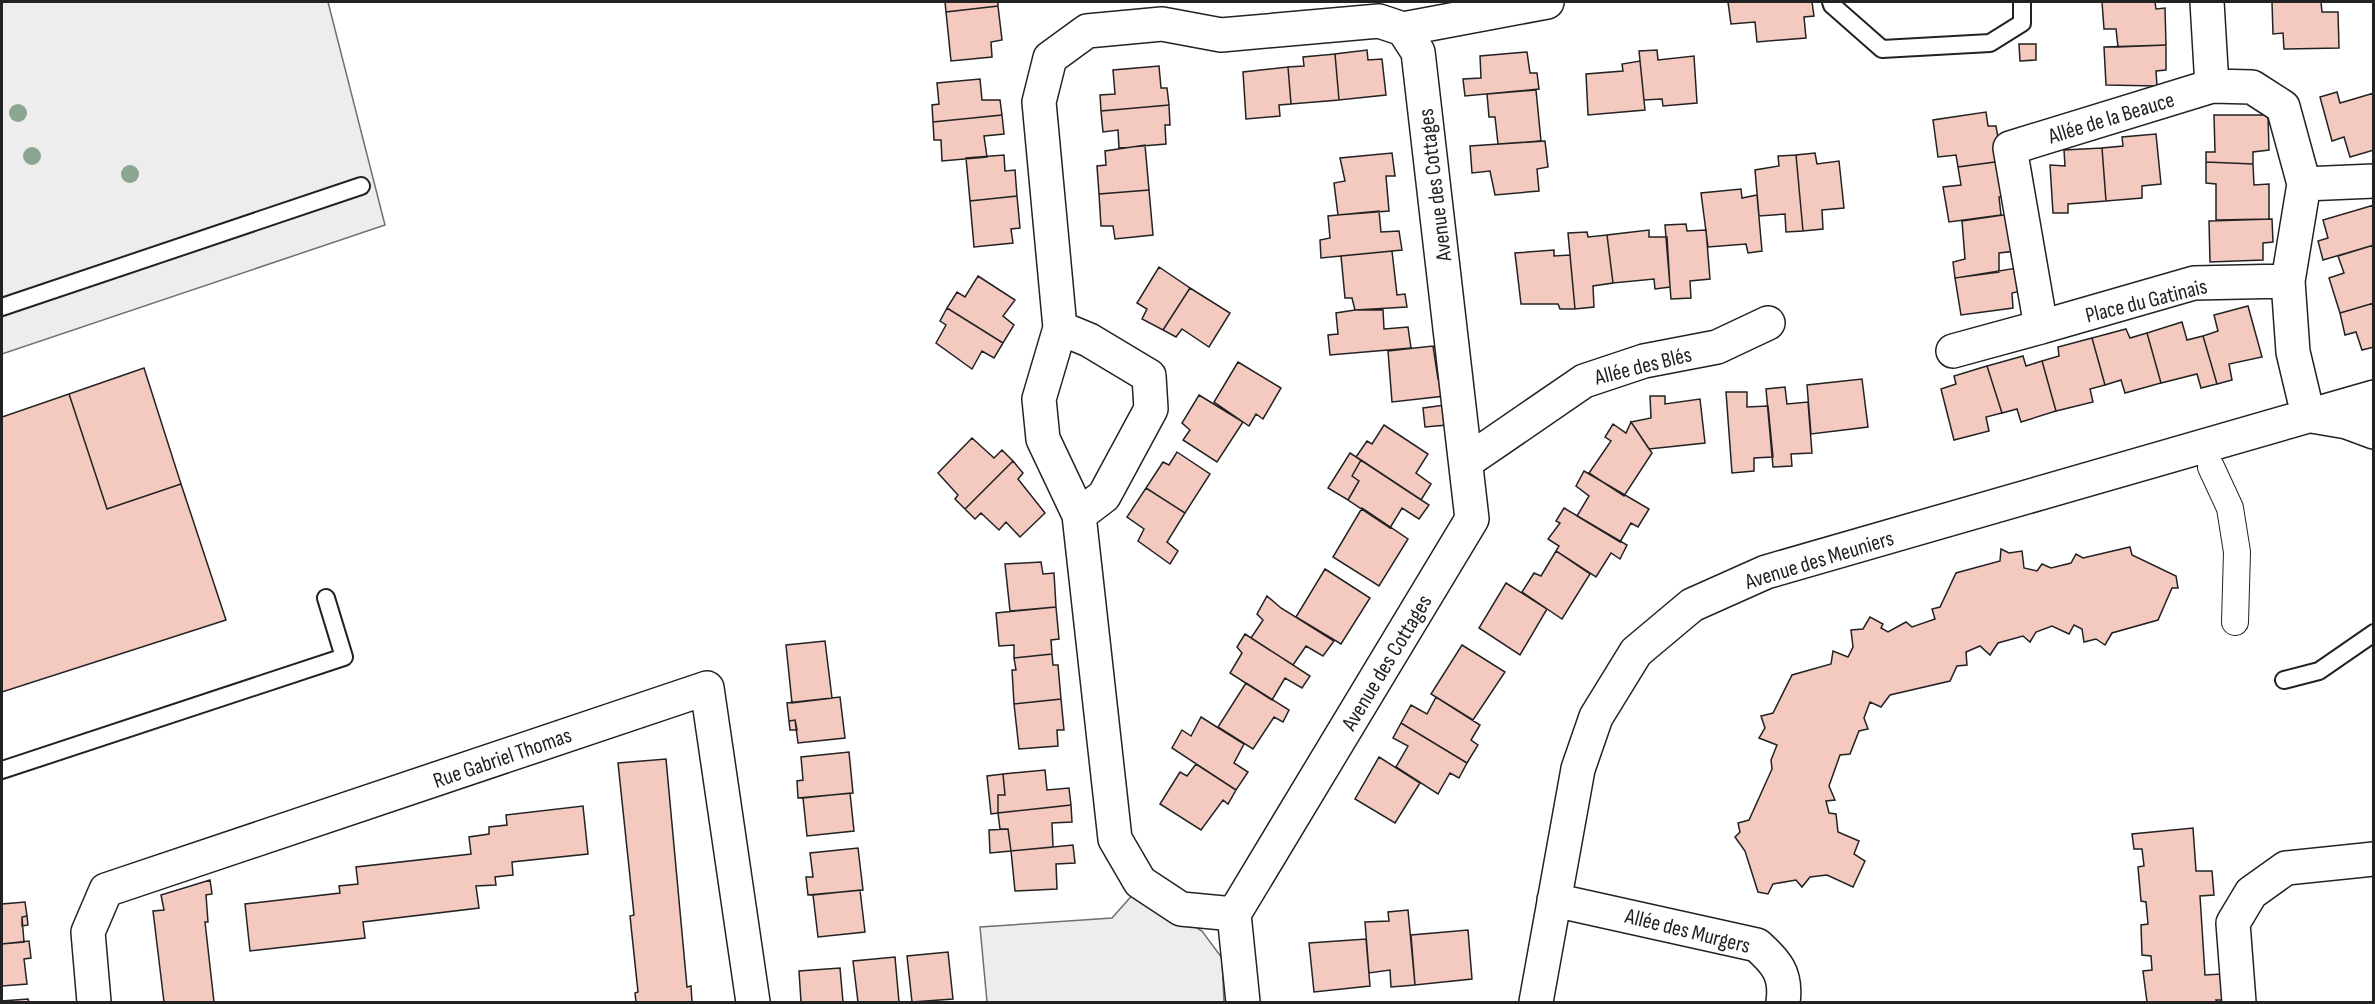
<svg xmlns="http://www.w3.org/2000/svg" width="2375" height="1004" font-family="'Sofia Sans Condensed',sans-serif">
<rect width="100%" height="100%" fill="#fff"/>
<!-- parking -->
<path fill="#ededed" stroke="#6f6f6f" stroke-width="1.5" d="M2,2H328L385,225L2,354Z
M1136,891L1202,931L1222,958L1224,1002H987L980,927L1112,918Z"/>
<!-- building -->
<path fill="#f3c9c0" stroke="#222" stroke-width="1.5" d="M945,2H998V6L946,12Z
M1728,2H1812L1814,16L1804,17L1806,38L1757,42L1755,22L1731,24Z
M2102,2H2155L2156,9L2165,8L2166,45L2118,47L2116,29H2104Z
M2272,2H2321L2322,12H2338L2339,48L2284,49L2283,33L2273,34Z
M998,6L1002,40L991,42L992,57L951,61L946,12Z
M2019,44H2036V60L2020,61Z
M2166,45V70L2156,71L2157,86L2106,85L2104,47Z
M1367,50L1368,60L1382,59L1386,95L1339,100L1335,54Z
M1657,50L1658,60L1694,56L1697,103L1663,106L1662,99L1644,100L1639,51Z
M1527,52L1530,73H1537L1539,89L1465,96L1463,79L1481,78L1480,56Z
M1335,54L1339,100L1291,104L1288,67L1304,66L1303,57Z
M1640,61L1645,110L1588,115L1586,74L1623,71L1622,64Z
M1159,66L1161,88H1167L1169,105L1101,111L1100,95L1115,94L1113,70Z
M1288,67L1291,104L1279,105L1280,116L1246,119L1243,72Z
M980,79L982,100H1000L1002,115L933,122L932,105L939,104L937,83Z
M1536,90L1541,141L1498,144L1495,117H1489L1487,94Z
M2337,92L2340,103L2374,93V150L2350,157L2344,137L2332,141L2320,97Z
M1169,105L1170,125H1165L1166,144L1119,148L1118,130L1103,132L1101,111Z
M1986,112L1988,126H1996L2002,161L1958,167L1956,155L1938,157L1933,120Z
M1002,115L1004,134L984,136L987,157L942,161L941,140H934L933,122Z
M2214,115H2268L2269,150L2253,152V164L2206,162V152H2215Z
M2156,134L2161,184L2142,186V198L2106,201L2102,148L2123,146L2122,137Z
M1545,141L1548,167L1537,169L1539,191L1495,195L1490,171L1472,173L1470,146Z
M1145,145L1149,190L1099,194L1097,166L1106,165L1105,151Z
M2102,148L2106,201L2068,204V213H2053L2050,165L2065,166L2064,150Z
M1392,153L1395,176H1386L1389,211L1338,215L1334,183L1345,181L1340,158Z
M1815,153L1817,164L1839,161L1844,208L1822,210L1823,229L1803,231L1796,155Z
M1004,155L1005,171L1015,170L1017,196L970,201L966,158Z
M1796,155L1803,231L1786,232L1785,214L1759,216L1755,170L1779,166L1778,156Z
M2002,161L2007,195L1999,197L2001,215L1949,222L1943,187L1961,185L1958,167Z
M2206,162L2253,164L2254,185L2269,184V219L2216,220V184L2206,183Z
M1741,189L1742,198L1757,195L1762,251L1748,253L1746,244L1708,247L1701,193Z
M1149,190L1153,235L1115,239L1113,226H1101L1099,194Z
M1017,196L1020,228L1011,229L1013,243L974,247L970,201Z
M2374,205V245L2323,260L2318,241L2328,238L2323,220Z
M1379,211L1381,232L1399,231L1402,250L1321,258L1320,240L1330,238L1328,216Z
M2010,214L2016,251L1999,253V272L1955,278L1953,262L1965,259L1962,221Z
M2272,219L2273,242L2263,243V260L2210,262L2209,221Z
M1686,224L1687,231L1706,230L1710,279L1690,281L1691,298L1671,299L1665,225Z
M1649,230V237H1667L1670,287L1655,289L1654,279L1613,283L1607,235Z
M1587,232L1588,237L1607,235L1613,283L1593,286L1594,307L1575,309L1568,233Z
M2374,245V303L2340,313L2329,278L2344,273L2338,256Z
M1554,250V256L1570,255L1575,309H1560L1558,304H1521L1515,253Z
M1392,251L1397,295L1405,294L1407,307L1355,310L1352,298H1345L1341,256Z
M1159,267L1190,288L1163,330L1142,319L1147,309L1137,303Z
M2017,268L2021,291L2012,293L2013,308L1961,315L1955,278Z
M978,276L1015,300L1003,316L1014,325L1003,343L947,308L957,292L965,297Z
M1190,288L1230,313L1209,347L1182,329L1176,337L1163,330Z
M2374,303V347L2362,350L2356,332L2345,335L2340,313Z
M2248,306L2262,357L2229,364L2232,380L2217,384L2203,336L2218,331L2214,315Z
M947,308L1003,343L994,358L982,351L972,369L936,343L946,325L940,321Z
M1355,310H1383L1384,329L1408,327L1411,348L1330,355L1328,335L1338,334L1336,313Z
M2182,322L2187,340L2203,336L2217,384L2201,388L2197,374L2161,383L2147,333Z
M2126,329L2130,338L2147,333L2161,383L2125,393L2121,380L2105,385L2092,338Z
M2092,338L2105,385L2090,389L2093,402L2056,411L2042,361L2059,356L2058,347Z
M1433,346L1438,379H1443L1445,396L1392,402L1388,351Z
M2023,356L2026,366L2042,361L2056,411L2021,422L2017,409L2002,413L1987,366Z
M1238,362L1281,388L1263,419L1256,414L1249,426L1214,402Z
M1987,366L2002,413L1986,417L1989,431L1954,440L1941,389L1956,384L1954,376Z
M144,368L181,484L107,509L69,394Z
M1862,379L1868,427L1811,434L1807,385Z
M1785,387L1787,404L1808,402L1812,453L1791,454L1792,466L1773,467L1766,389Z
M1726,392H1747V407L1768,406L1773,457L1754,458V471L1732,473Z
M69,394L107,509L181,484L226,620L2,692V417Z
M1199,395L1243,422L1217,462L1183,440L1190,430L1182,423Z
M1650,396H1665V404L1700,399L1705,443L1649,449L1631,422L1651,418Z
M1445,405L1447,425L1425,427L1423,408Z
M1631,422L1652,453L1624,496L1589,473L1611,441L1605,437L1613,424L1626,433Z
M1384,425L1428,454L1416,473L1431,484L1421,500L1356,457L1367,441L1372,444Z
M972,438L994,458L1002,450L1013,461L965,509L955,499L958,495L938,473Z
M1177,452L1210,474L1185,513L1146,488L1163,462L1169,465Z
M1350,453L1361,460L1352,476L1359,481L1348,500L1328,488Z
M1361,460L1429,505L1419,519L1402,508L1390,528L1348,500L1359,481L1352,476Z
M1013,461L1023,473L1018,479L1045,513L1020,537L1006,522L999,530L981,513L975,519L965,509Z
M1584,471L1649,509L1638,527L1631,523L1620,542L1577,516L1589,496L1576,486Z
M1146,488L1185,513L1167,542L1178,551L1170,564L1138,541L1144,529L1127,517Z
M1362,508L1408,539L1379,586L1333,557Z
M1564,508L1627,545L1620,559L1611,553L1596,577L1556,551L1559,546L1548,539L1560,523L1556,521Z
M2130,547L2132,555L2176,576L2178,588H2172L2158,620L2112,633L2105,645L2096,639L2084,642L2082,629L2074,625L2069,634L2052,626L2036,632L2030,642L2023,636L1998,643L1990,655L1980,646L1966,652L1967,665L1957,666L1950,681L1890,695L1881,707L1870,702L1864,718L1868,729L1859,731L1850,754L1840,755L1829,786L1835,800L1826,801L1829,813L1836,814L1838,832L1859,841L1854,854L1865,861L1853,887L1827,875L1810,877L1802,887L1796,880L1773,884L1768,894L1758,892L1745,851L1735,837L1740,832L1738,823L1749,820L1772,769L1771,760L1777,745L1759,738L1765,728L1761,716L1773,713L1792,675L1831,664L1833,651L1848,657L1853,647L1851,630L1863,629L1870,617L1883,624L1881,628L1888,632L1906,622L1912,627L1935,619L1932,609L1940,607L1956,573L2000,561L2001,549L2009,553L2022,551L2024,568L2037,571L2042,564L2051,568L2071,563L2076,554L2083,558Z
M1556,551L1590,574L1562,619L1522,592L1534,573L1541,576Z
M1041,562L1043,574L1054,573L1056,607L1010,611L1005,564Z
M1325,569L1370,598L1341,644L1296,617Z
M1506,583L1547,609L1520,655L1479,628Z
M1267,596L1281,608L1334,641L1323,656L1306,646L1293,665L1251,638L1263,620L1257,614Z
M1056,607L1059,639L1051,640L1052,654L1014,658V645L999,646L996,613Z
M1245,634L1310,676L1302,688L1285,678L1272,700L1230,673L1242,653L1237,647Z
M825,641L832,698L792,703L786,645Z
M1462,645L1505,672L1473,720L1431,694Z
M1052,654L1053,665H1058L1061,699L1014,704L1012,670H1016L1014,658Z
M1246,683L1289,710L1283,722L1274,717L1253,749L1218,727Z
M840,697L845,738L798,743L795,720L789,721L787,703Z
M1436,697L1480,725L1471,740L1478,745L1467,763L1401,723L1411,705L1427,714Z
M1061,699L1064,730H1057L1058,746L1019,749L1014,704Z
M1201,717L1244,744L1234,763L1248,772L1236,790L1172,748L1182,730L1191,736Z
M795,720L797,730H790L789,721Z
M1401,723L1467,763L1459,778L1450,773L1438,794L1396,767L1408,746L1393,738Z
M849,752L853,793L798,798L797,781L803,780L801,757Z
M1379,757L1420,783L1395,823L1355,799Z
M666,759L687,987L691,986L692,1002H636L635,993L638,992L630,916L634,915L618,763Z
M1196,764L1236,790L1228,804L1223,800L1201,830L1160,804L1180,772L1187,776Z
M1045,770L1047,790L1069,788L1071,805L998,813V795H1005L1003,774Z
M1003,774L1005,795H998V813L991,814L987,776Z
M850,793L854,831L807,836L803,798Z
M1071,805L1072,822L1052,823L1053,847L1011,851L1008,829H1000L998,813Z
M583,806L588,854L512,862L513,875L495,877L496,885L476,886L479,908L363,922L365,938L250,951L245,904L340,893L339,886L358,884L356,867L471,854L469,837L489,834V827L507,825L506,815Z
M2193,828L2196,871H2212L2214,895L2200,896L2205,975L2222,974L2225,1000H2216L2217,1002H2147L2143,971L2152,970L2151,956L2142,955L2141,925L2148,924L2146,902L2141,901L2138,867L2144,866L2142,849H2134L2132,834Z
M1008,829L1011,851L990,853L989,830Z
M1073,845L1075,863L1056,864L1057,889L1015,891L1011,851Z
M858,848L863,890L808,895L806,877H813L810,853Z
M210,880L212,894L206,895L208,922H205L214,1002H164L153,911L164,910L161,895Z
M860,890L865,932L818,937L813,895Z
M25,902L27,916L22,917L24,942L2,944V904Z
M1408,910L1415,985L1391,987L1390,970L1369,973L1365,922L1389,921L1388,912Z
M27,916L28,925L22,926V917Z
M1468,930L1472,979L1415,985L1411,935Z
M1366,939L1370,986L1314,992L1309,943Z
M29,941L31,958L24,959L27,984L2,986V944Z
M948,952L953,999L912,1002L907,956Z
M895,957L899,1002H858L853,961Z
M840,968L843,1002H801L799,971Z
M28,999L29,1002H2V1001Z"/>
<g fill="none" stroke-linecap="round" stroke-linejoin="round">
<defs>
<path id="service" d="M1831,2L1832,5L1882,49L1990,43L2022,23V2
M2,307L361,186
M2284,680L2319,671L2374,633
M2,770L344,657L326,598"/>
<path id="pedestrian" d="M2211,467L2230,508L2237,552L2235,622"/>
<path id="minor" d="M2207,2L2212,86L2252,87L2283,107L2304,184
M1379,21L1403,29L1418,52L1472,519L1234,914L1181,909L1140,882L1115,839L1079,515L1043,439L1039,399L1060,328L1039,102L1050,58L1087,31L1162,24L1221,35Z
M1403,29L1547,2
M2212,86L2010,148L2041,327L2194,283L2288,281
M1060,328L1089,340L1149,376L1151,409L1104,496L1079,515
M1953,351L2041,327
M2308,415L2293,352L2288,281L2304,184L2374,181
M2312,416L2347,422L2374,432
M1466,462L1584,381L1644,361L1717,347L1768,323
M1554,900L1757,945C1776,962 1787,974 1783,1002
M1234,914L1243,1002
M94,1002L88,932L106,890L707,688L753,1002
M1536,1002L1578,769L1596,717L1636,652L1692,605L1766,572L2374,397
M2239,1002L2233,923L2251,893L2286,868L2374,859"/>
</defs>
<!-- service casing -->
<use href="#service" stroke="#222" stroke-width="20"/>
<!-- pedestrian casing -->
<use href="#pedestrian" stroke="#222" stroke-width="28"/>
<!-- minor casing -->
<use href="#minor" stroke="#222" stroke-width="36"/>
<!-- service -->
<use href="#service" stroke="#fff" stroke-width="16"/>
<!-- pedestrian -->
<use href="#pedestrian" stroke="#fff" stroke-width="26"/>
<!-- minor -->
<use href="#minor" stroke="#fff" stroke-width="33"/>
</g>
<!-- trees -->
<g fill="#8da692">
<circle cx="18" cy="113" r="9"/>
<circle cx="32" cy="156" r="9"/>
<circle cx="130" cy="174" r="9"/>
</g>
<g text-anchor="middle" stroke-width="4.5" stroke-linejoin="round" paint-order="stroke">
<!-- street labels -->
<g font-size="22" fill="#222" stroke="#fff">
<text transform="translate(2111 117) rotate(-17)" y="8">Allée de la Beauce</text>
<text transform="translate(1434 185) rotate(-97)" y="8">Avenue des Cottages</text>
<text transform="translate(2146 300) rotate(-14)" y="8">Place du Gatinais</text>
<text transform="translate(1643 365) rotate(-14)" y="8">Allée des Blés</text>
<text transform="translate(1819 559) rotate(-17)" y="8">Avenue des Meuniers</text>
<text transform="translate(1386 662) rotate(-59)" y="8">Avenue des Cottages</text>
<text transform="translate(502 757) rotate(-19)" y="8">Rue Gabriel Thomas</text>
<text transform="translate(1688 930) rotate(14)" y="8">Allée des Murgers</text>
</g>
</g>
<!-- border -->
<rect width="2375" height="1004" fill="none" stroke="#222222" stroke-width="6"/>
</svg>
